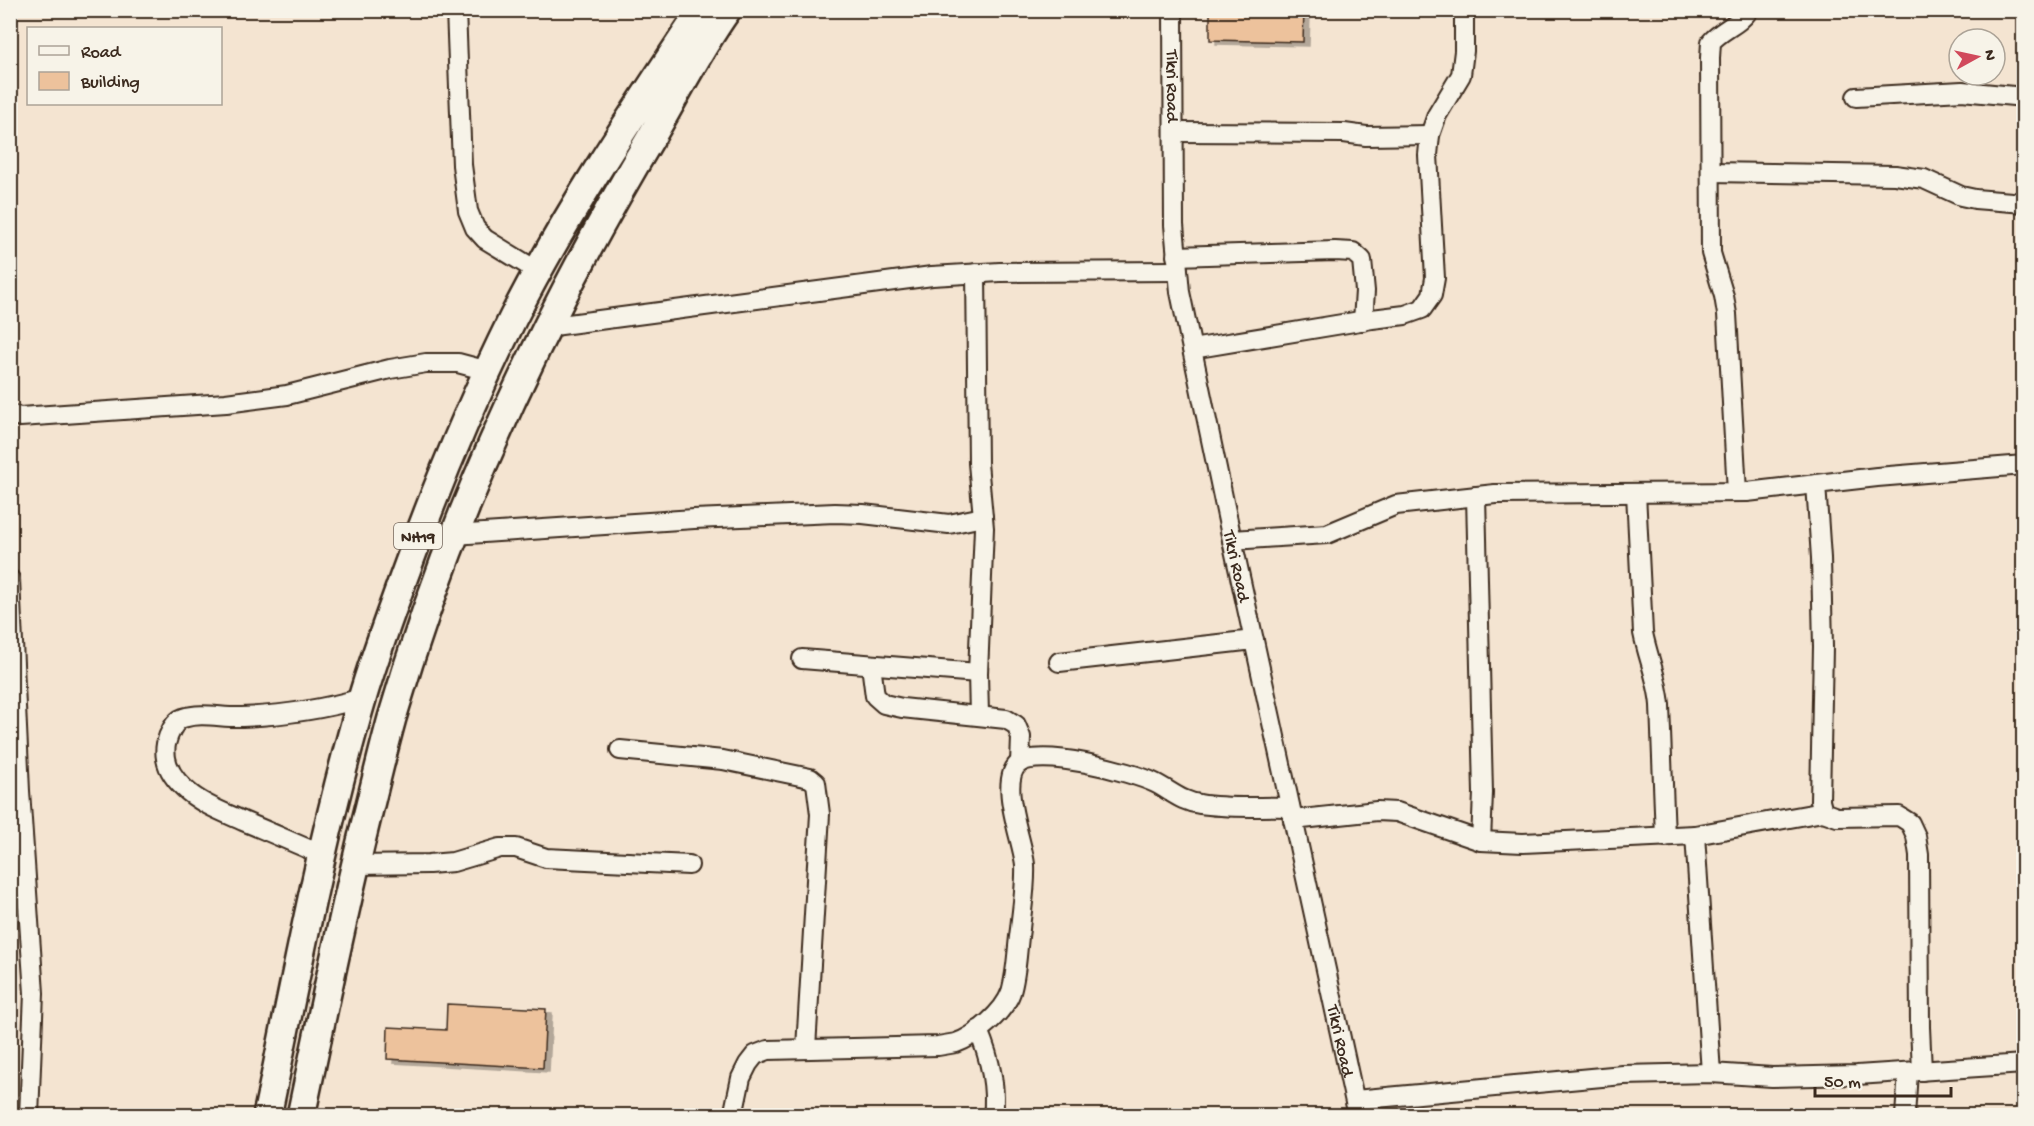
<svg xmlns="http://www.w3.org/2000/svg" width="2034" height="1126" font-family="'Gochi Hand',sans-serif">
<defs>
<filter id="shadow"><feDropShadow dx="6" dy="4" stdDeviation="0" flood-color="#0004"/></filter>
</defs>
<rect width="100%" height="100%" fill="#f4e4d1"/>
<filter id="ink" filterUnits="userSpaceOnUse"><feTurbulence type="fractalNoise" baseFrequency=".0167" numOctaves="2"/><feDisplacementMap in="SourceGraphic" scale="12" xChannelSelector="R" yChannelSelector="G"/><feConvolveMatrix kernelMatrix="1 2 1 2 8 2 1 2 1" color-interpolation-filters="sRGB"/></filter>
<g filter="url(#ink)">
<!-- building -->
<path fill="#edc29c" stroke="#3b2a1e" stroke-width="1.5" filter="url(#shadow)" d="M1210,10H1304L1303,42L1210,40Z
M447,1004L546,1009L543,1068L387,1059L388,1027L446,1030Z"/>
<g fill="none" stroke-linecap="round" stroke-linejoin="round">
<defs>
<g id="minor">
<path d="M456,10L462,165L468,211L475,228L485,239L539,272"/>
<path id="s1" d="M1173,10L1174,225L1180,292L1232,540L1358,1116"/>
<path d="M1856,97L1962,91L2024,97"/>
<path d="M1174,132L1344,133L1366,136L1430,135"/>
<path d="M1711,172L1895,175L1924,179L1961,196L1975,199L2024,203"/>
<path d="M1176,256L1335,251L1353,252L1362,260L1365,291L1363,321"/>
<path d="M976,273L978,463L984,528L978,673L979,715"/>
<path d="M546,327L932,276L1000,272L1178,271"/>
<path d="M1192,349L1372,319L1405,315L1422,309L1432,295L1435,278L1428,155L1430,135L1437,115L1461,75L1464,51V10"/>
<path d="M10,414L20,417L226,403L287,395L390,369L426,363H458L488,371"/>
<path d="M1816,484L1821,558L1823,647L1820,801L1823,812L1837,817L1899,816L1910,823L1916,836L1919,855L1920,1027L1922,1071"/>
<path d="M1737,492L1727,314L1724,296L1711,253L1710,58L1711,42C1722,29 1739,25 1749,10"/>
<path d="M1636,493L1643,633C1648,658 1658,680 1660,705L1665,837"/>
<path d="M1476,496L1483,793L1481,841"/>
<path d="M454,535L694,519L835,513L863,514L949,524L983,517"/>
<path d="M1232,540L1327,534L1396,505L1495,494L1747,492L1877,477L2024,465"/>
<path d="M10,579L20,791L34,993L29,1116"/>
<path d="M802,659L978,673"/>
<path d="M1059,662L1254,640"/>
<path d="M871,665L875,696L884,704L902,708L1006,719L1016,725L1021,737L1020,763"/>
<path d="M620,750L723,760L810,778L816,783L820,814L806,1048"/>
<path d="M1293,820L1377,811L1397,812L1481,841L1523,843L1695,835L1823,812"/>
<path d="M1695,835L1711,1073"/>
<path d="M323,855C296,844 270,832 243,821C223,812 199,803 184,788C171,776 163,761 166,744C168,735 174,721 183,718C202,712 222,718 242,717C285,715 321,710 362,698"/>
<path d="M355,865L429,864L453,862L500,848H516L546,858L689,865"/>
<path d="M978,1030C990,1058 997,1086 993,1116"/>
<path d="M1355,1100L1623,1075L1711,1073L1772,1077L1857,1075L2024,1064"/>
<path d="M733,1116L741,1078L748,1064L755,1055L768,1050L938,1046C944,1045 950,1044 956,1043C976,1036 1004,1012 1011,992C1017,972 1017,949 1020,929C1022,908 1026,886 1025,865C1023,841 998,783 1018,764C1038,747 1133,772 1155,783C1171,791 1182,802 1200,804C1229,809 1261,806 1290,807"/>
<path d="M1905,1116L1908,1072"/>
</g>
<path id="highway" d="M267,1116C296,976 322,835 362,699C374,658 389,618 403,579C435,490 471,403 513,318C567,211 635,111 702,10
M301,1116C323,1012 344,908 370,805C377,776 384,747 392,718C452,512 543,318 653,134C677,93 699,49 727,10"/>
</defs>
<!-- minor casing -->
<use href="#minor" stroke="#3b2a1e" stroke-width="22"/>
<!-- highway casing -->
<use href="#highway" stroke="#3b2a1e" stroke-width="32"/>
<!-- minor -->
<use href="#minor" stroke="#f7f3e8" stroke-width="18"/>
<!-- highway -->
<use href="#highway" stroke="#f7f3e8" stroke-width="27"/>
</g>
</g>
<g text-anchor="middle" stroke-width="6" stroke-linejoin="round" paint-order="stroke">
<!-- shield labels -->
<rect fill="#f7f3e8" stroke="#73665b" stroke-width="1.5" x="394" y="523" width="48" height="26" rx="4.5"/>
<g font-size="16" font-weight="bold" fill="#3b2a1e">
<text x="418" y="542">NH19</text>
</g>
<!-- street labels -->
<g font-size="18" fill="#3b2a1e" stroke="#f7f3e8">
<text dy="6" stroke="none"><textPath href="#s1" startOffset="76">Tikri Road</textPath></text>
<text dy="6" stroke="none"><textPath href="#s1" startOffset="562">Tikri Road</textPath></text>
<text dy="6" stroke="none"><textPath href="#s1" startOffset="1048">Tikri Road</textPath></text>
</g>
</g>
<!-- margin -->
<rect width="2034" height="1126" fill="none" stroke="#f7f3e8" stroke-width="36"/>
<rect x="18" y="18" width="1998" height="1090" fill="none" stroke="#3b2a1e" stroke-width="2" filter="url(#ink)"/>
<!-- legend -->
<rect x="27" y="27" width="195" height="78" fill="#f7f3e8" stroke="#aca397" stroke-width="1.5"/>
<rect x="39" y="46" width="30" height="9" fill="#f7f3e8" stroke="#aca397" stroke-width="1.5"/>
<text x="81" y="57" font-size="18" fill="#3b2a1e">Road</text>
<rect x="39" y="72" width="30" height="18" fill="#edc29c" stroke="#aca397" stroke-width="1.5"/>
<text x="81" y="87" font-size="18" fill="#3b2a1e">Building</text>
<!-- north arrow -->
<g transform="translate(1977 57) rotate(82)"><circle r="28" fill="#f7f3e8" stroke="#aca397" stroke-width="1.5"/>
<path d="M0-4.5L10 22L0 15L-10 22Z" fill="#d1495b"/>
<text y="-9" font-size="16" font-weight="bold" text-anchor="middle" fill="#3b2a1e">N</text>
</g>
<!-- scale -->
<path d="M1815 1087v9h136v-9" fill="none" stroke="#3b2a1e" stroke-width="3"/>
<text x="1824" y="1087" font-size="18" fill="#3b2a1e" stroke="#f7f3e8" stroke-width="4.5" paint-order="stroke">50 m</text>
</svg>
